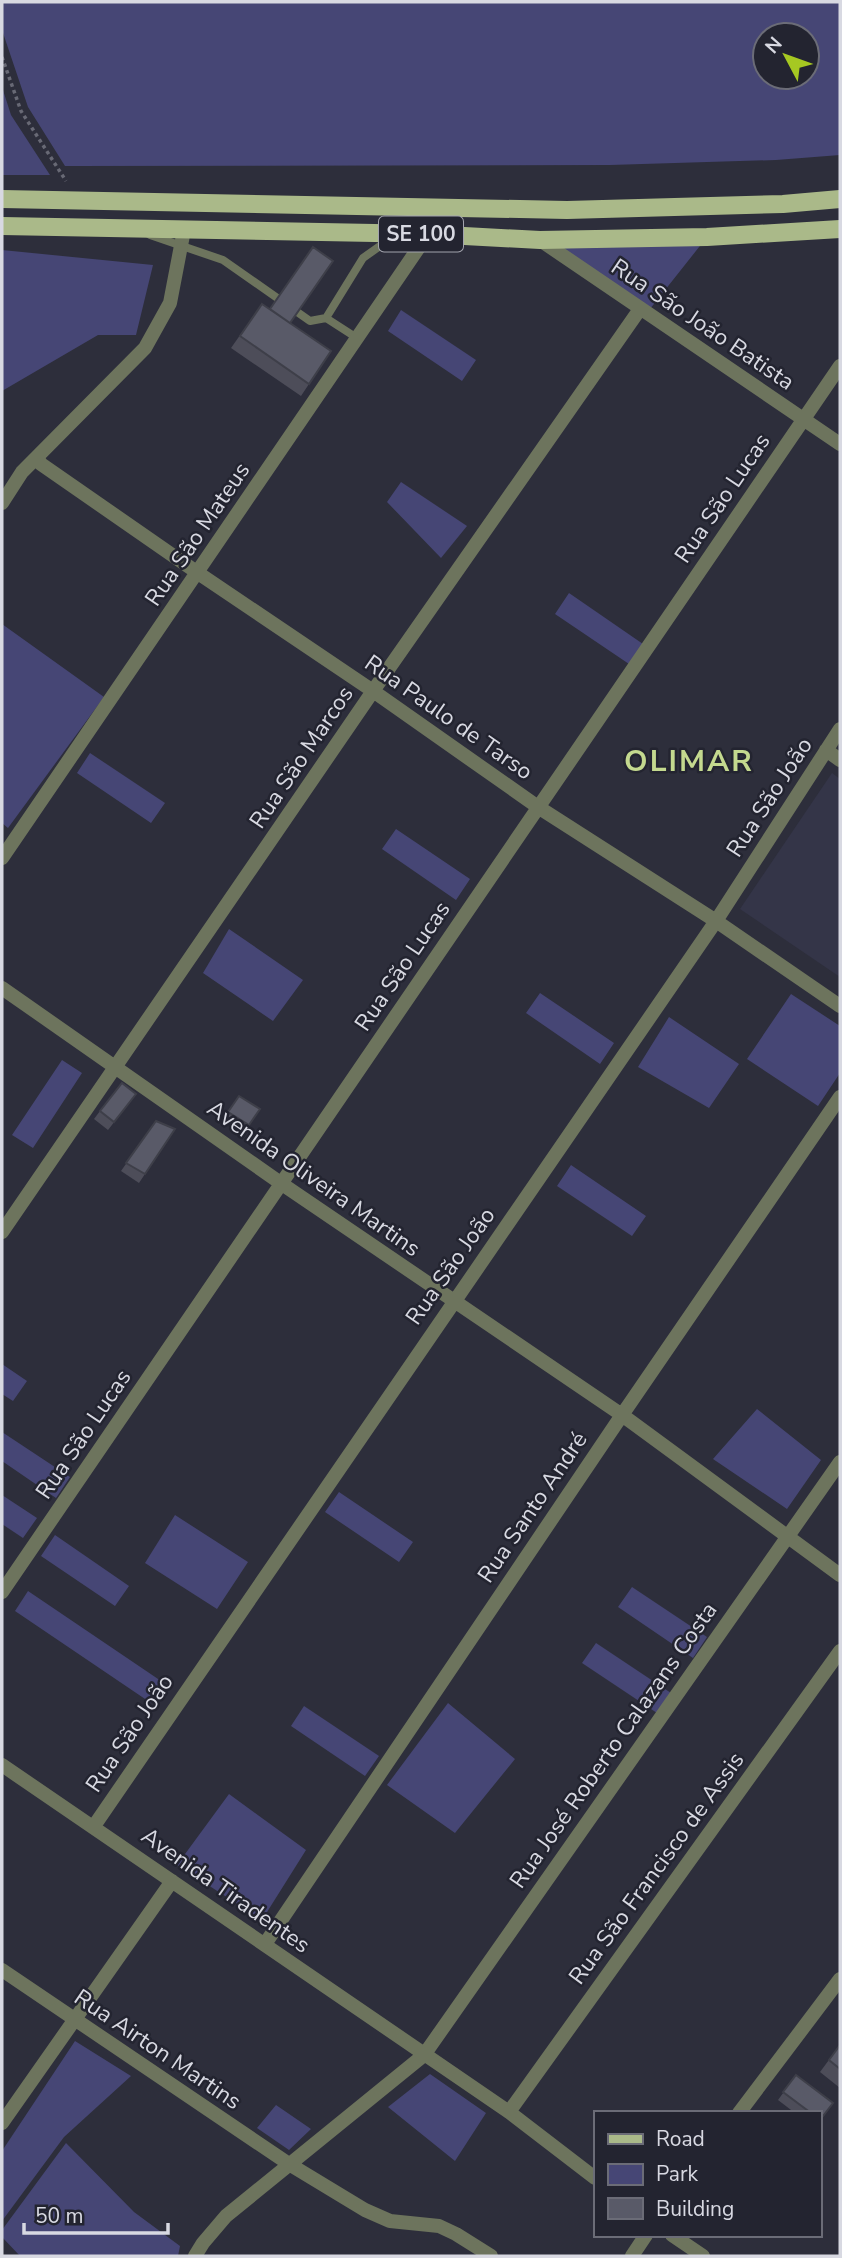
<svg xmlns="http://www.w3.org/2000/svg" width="842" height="2258" font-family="'Nunito Sans',sans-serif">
<rect width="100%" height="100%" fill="#2d2e3b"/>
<!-- built -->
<path fill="#343548" d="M832,773L840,779V977L740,909Z"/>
<!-- green -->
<path fill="#464675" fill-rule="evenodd" d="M2,2H840V155L776,160L610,165L65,166L28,107L2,30ZM765,35H807V77H765Z
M2,87L11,115L50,175H2Z
M707,237L646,314L540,240Z
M2,250L153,265L136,335H98L2,391Z
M401,310L476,360L462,381L388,331Z
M401,482L467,526L441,558L387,502Z
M569,593L643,644L629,664L555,614Z
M2,624L104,697L8,828L2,823Z
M90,753L165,803L151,823L77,773Z
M396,829L470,879L456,900L382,849Z
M229,929L303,980L273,1021L203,973Z
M540,993L614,1043L600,1064L526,1013Z
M791,994L840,1026V1073L818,1106L747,1059Z
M669,1017L739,1064L709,1108L638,1067Z
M62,1060L82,1073L33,1148L12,1135Z
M571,1165L646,1216L632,1236L557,1186Z
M2,1364L27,1381L13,1401L2,1394Z
M757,1409L821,1460L787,1509L713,1459Z
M2,1432L70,1477L56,1498L2,1461Z
M339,1492L413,1542L399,1562L325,1512Z
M2,1495L37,1518L23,1538L2,1524Z
M175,1515L248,1562L217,1609L145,1563Z
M55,1535L129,1586L115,1606L41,1556Z
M632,1587L707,1637L693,1658L618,1607Z
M28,1591L164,1683L151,1703L15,1611Z
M596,1643L671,1693L657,1713L582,1663Z
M448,1703L515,1759L455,1833L387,1785Z
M304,1706L379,1756L365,1776L291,1726Z
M229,1794L306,1850L262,1920L177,1865Z
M75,2041L131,2076L64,2137L2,2221V2151Z
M430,2074L486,2113L455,2161L388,2107Z
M276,2105L311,2129L289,2150L257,2128Z
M66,2143L134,2212L180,2246L178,2256H20L2,2237V2230Z"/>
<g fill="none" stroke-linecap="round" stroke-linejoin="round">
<!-- path -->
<path stroke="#686975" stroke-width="3.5" stroke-dasharray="3.5 3.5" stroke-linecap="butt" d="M2,57L21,111L66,181"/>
<!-- lane -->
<path stroke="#6d745d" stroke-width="8" d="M150,235L223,260L310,321L326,318L357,338
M326,318L363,258L394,236"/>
<!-- street -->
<path stroke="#6d745d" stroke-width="14" d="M540,240L840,444
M37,457L41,464L198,573L373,691L538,807L716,921L840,1006
M2,503L22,472L145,348L170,303L184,230
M826,750L840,760
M2,858L428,234
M2,988L282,1184L622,1415L840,1575
M2,1232L373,691L640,309
M2,1592L840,366
M2,1765L509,2112L595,2178
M94,1826L716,921L840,729
M265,1944L622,1415L840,1097
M2,1970L289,2164L365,2210L390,2221L439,2226L456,2234L491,2256
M509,2112L840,1651
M739,2113L840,1979
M2,2123L172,1881
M672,2235L703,2256
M195,2256L203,2243L226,2216L424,2055L840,1462
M632,2256L646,2235"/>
<!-- primary -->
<path stroke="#aab989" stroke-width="18" d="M2,199L567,210L783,204L840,199
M2,226L428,234L540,240L707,237L840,229"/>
</g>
<!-- wall -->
<path fill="#4d4d59" d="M262,304L331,351L301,396L231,348Z
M239,1096L260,1109L243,1133L223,1120Z
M130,1102L108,1130L94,1119L100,1111Z
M156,1121L145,1174L139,1183L121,1171Z
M840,2045V2088L820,2072Z
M796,2075L833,2103L819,2122V2113H795L778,2100Z"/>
<!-- building -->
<path fill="#595a68" stroke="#3e3f49" stroke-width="2" d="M313,247L333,261L290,323L270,309Z
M262,304L331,351L309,384L240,336Z
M122,1083L136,1094L114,1122L100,1111Z
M239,1096L260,1109L249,1125L228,1112Z
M156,1121L175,1129L145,1174L126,1163Z
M840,2045V2069L829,2060Z
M796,2075L833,2103L820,2120L819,2119V2113H811L783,2092Z"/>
<g text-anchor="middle" stroke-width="5" stroke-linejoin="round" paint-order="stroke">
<!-- shield labels -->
<rect fill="#232430" stroke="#a2a3ad" stroke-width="2" x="379" y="216.5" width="84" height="35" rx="5"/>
<g font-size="21" font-weight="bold" fill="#d8d9e2">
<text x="421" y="241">SE 100</text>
</g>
<!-- street labels -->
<g font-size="23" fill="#d8d9e2" stroke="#232430">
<text transform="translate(703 324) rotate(34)" y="8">Rua São João Batista</text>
<text transform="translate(722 498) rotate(-56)" y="8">Rua São Lucas</text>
<text transform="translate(197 534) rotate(-56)" y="8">Rua São Mateus</text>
<text transform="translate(449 717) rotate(35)" y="8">Rua Paulo de Tarso</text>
<text transform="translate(301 757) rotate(-56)" y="8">Rua São Marcos</text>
<text transform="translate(769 797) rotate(-57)" y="8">Rua São João</text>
<text transform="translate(402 966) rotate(-56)" y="8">Rua São Lucas</text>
<text transform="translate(314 1178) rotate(35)" y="8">Avenida Oliveira Martins</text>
<text transform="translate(450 1266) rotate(-55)" y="8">Rua São João</text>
<text transform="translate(83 1434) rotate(-56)" y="8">Rua São Lucas</text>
<text transform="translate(532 1507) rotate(-56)" y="8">Rua Santo André</text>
<text transform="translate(129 1733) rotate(-56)" y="8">Rua São João</text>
<text transform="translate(613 1745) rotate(-55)" y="8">Rua José Roberto Calazans Costa</text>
<text transform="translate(656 1868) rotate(-54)" y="8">Rua São Francisco de Assis</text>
<text transform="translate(226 1890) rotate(35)" y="8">Avenida Tiradentes</text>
<text transform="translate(158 2049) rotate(34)" y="8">Rua Airton Martins</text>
</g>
<!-- district labels -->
<g font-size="30" font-weight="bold" letter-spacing="2" fill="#c4d98f" stroke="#232430">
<text x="689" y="771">OLIMAR</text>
</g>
</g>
<!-- border -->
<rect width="842" height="2258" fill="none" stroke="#d8d9e2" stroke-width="7"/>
<!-- legend -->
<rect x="594" y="2111" width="228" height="126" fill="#232430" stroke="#6b6c77" stroke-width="2"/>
<rect x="608" y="2134" width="35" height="10" fill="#aab989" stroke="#6b6c77" stroke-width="2"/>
<text x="656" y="2146" font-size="21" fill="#d8d9e2">Road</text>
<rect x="608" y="2164" width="35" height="21" fill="#464675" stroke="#6b6c77" stroke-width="2"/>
<text x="656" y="2181" font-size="21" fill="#d8d9e2">Park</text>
<rect x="608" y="2198" width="35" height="21" fill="#595a68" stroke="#6b6c77" stroke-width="2"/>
<text x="656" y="2216" font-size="21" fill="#d8d9e2">Building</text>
<!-- north arrow -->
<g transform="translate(786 56) rotate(311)"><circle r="33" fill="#232430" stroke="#6b6c77" stroke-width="2"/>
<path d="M0-5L12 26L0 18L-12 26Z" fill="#a6c822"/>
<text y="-10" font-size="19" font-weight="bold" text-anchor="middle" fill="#d8d9e2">N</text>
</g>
<!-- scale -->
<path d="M24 2223v10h144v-10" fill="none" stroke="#d8d9e2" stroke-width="3.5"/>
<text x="35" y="2223" font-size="21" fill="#d8d9e2" stroke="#232430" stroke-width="5" paint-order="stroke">50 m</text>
</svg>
